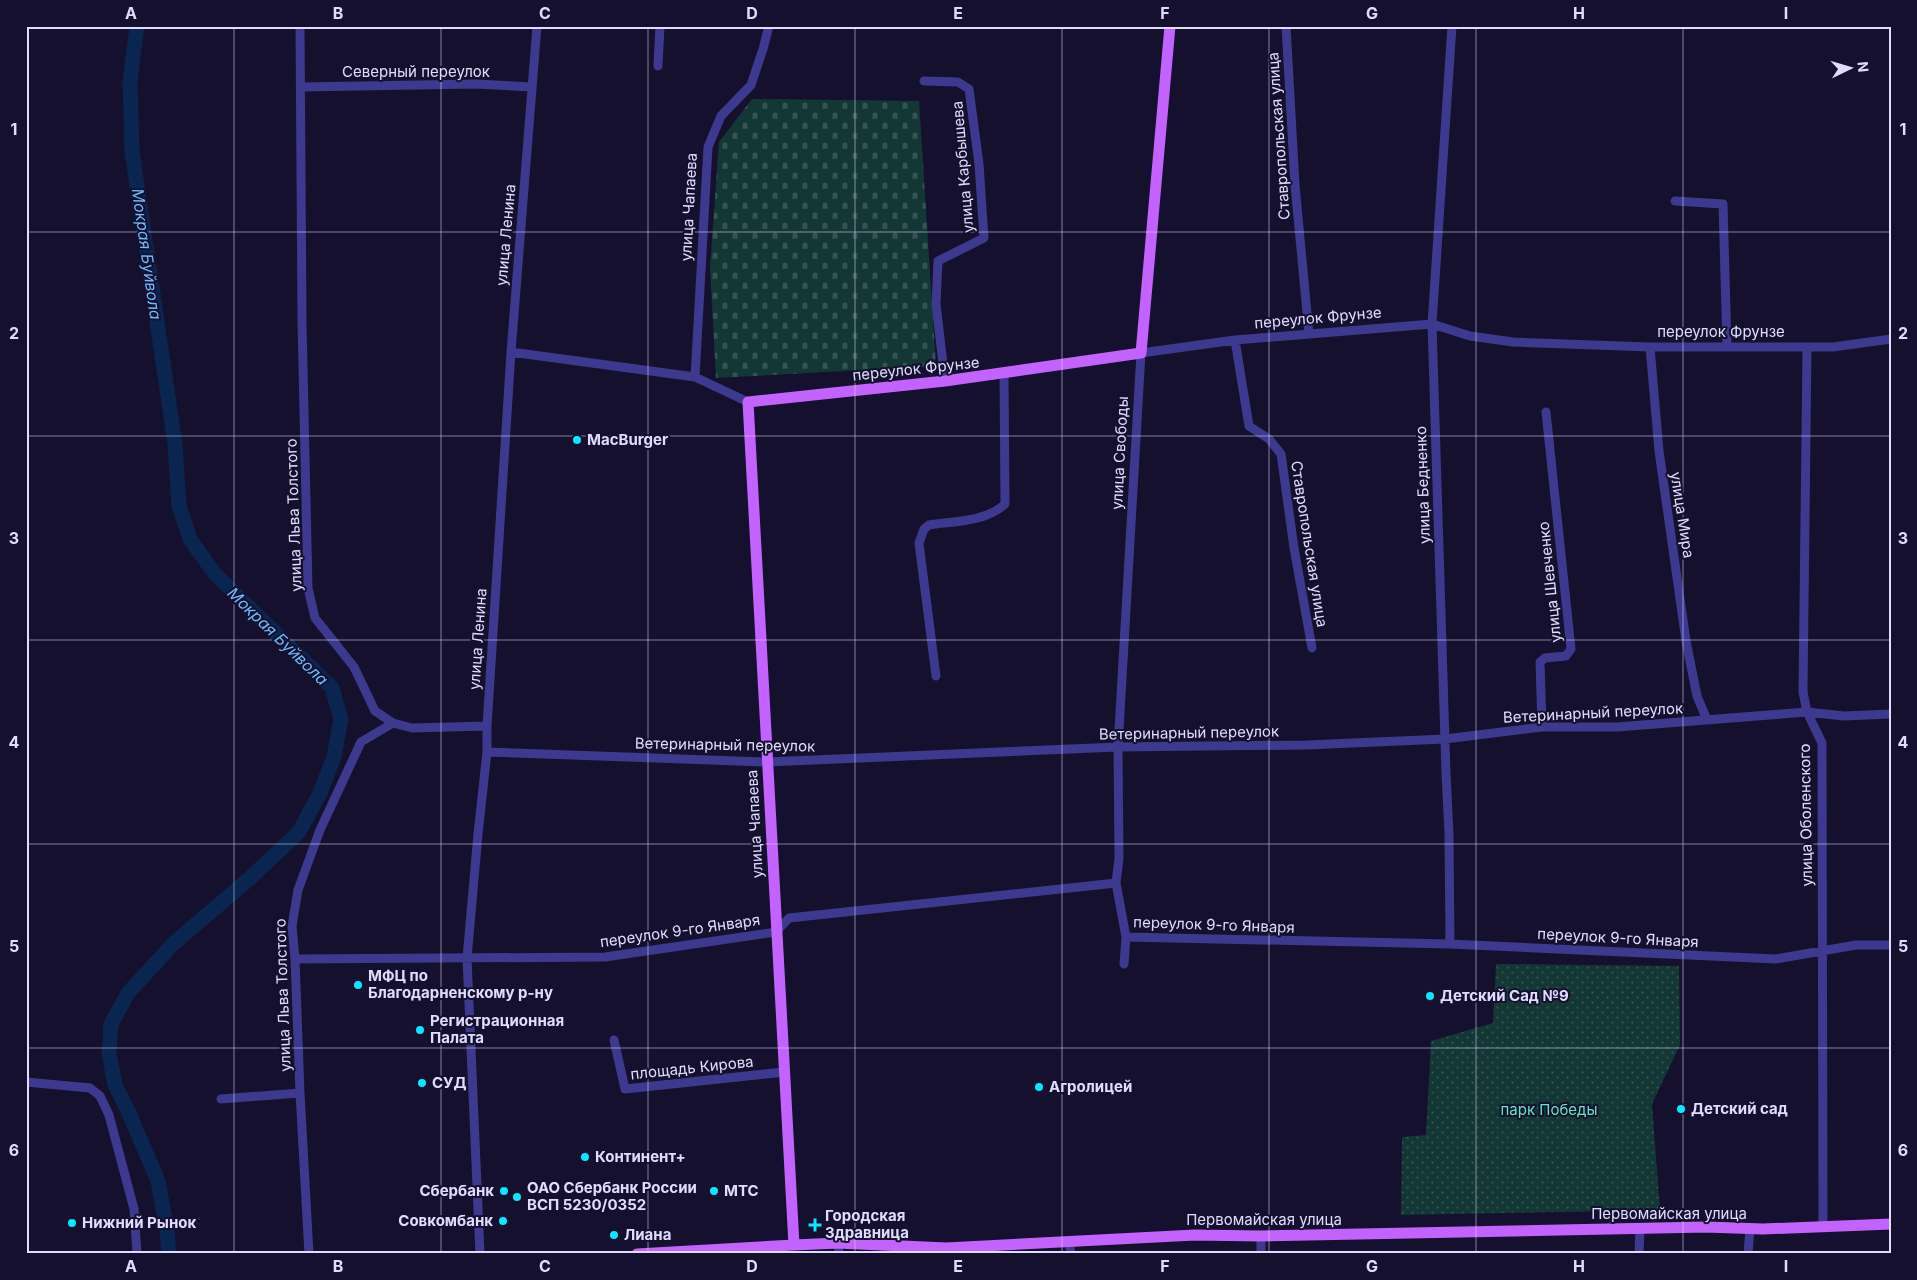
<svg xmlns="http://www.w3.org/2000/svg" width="1917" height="1280" font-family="Inter,sans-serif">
<defs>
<pattern id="cemetery-stones" width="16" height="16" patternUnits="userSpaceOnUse" patternTransform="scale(1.25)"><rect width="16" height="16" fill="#133735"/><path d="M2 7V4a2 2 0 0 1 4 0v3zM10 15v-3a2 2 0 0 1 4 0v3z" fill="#355353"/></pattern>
<pattern id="park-dots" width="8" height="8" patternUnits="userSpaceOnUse" patternTransform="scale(1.25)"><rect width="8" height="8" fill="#133735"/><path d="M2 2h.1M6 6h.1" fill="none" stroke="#355353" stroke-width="1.8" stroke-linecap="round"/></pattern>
</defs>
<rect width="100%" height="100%" fill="#15102d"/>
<!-- cemetery -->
<path fill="url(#cemetery-stones)" d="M752,99L919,101L936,366L716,378L710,268L719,142Z"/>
<!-- park -->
<path fill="url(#park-dots)" d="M1496,964L1679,966L1680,1045L1652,1104L1660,1210L1401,1215L1402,1137L1426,1135L1431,1041L1493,1023Z"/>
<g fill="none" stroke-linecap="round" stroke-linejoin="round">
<!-- river -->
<path stroke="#0b2551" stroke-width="15" d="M137,26L130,82L132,151L175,444L179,506L190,539L215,574L332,688L341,719L334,757L320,793L299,832L249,879L174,943L128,993L111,1024L109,1053L115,1085L128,1111L158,1181L167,1230L169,1254"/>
<!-- minor -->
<path stroke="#3c398e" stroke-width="9" d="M300,26L302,323L308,588L315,618L354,667L375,711L393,723L412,728L487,726
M1286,26L1295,185L1309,334
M658,66L660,26
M924,81L958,82L969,89L979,164L984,238L938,261L936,304L945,381
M301,87L476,84L532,87
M1675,201L1723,204L1727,347
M1891,339L1833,347H1650L1513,342L1470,336L1432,324L1235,340L1141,353L1118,747L1119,858L1116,883L1126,937L1450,944L1776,959L1856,945H1891
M1235,340L1249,426L1269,439L1281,454L1294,548L1312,648
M1650,347L1659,451L1686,641L1697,696L1707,720
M1807,347L1803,692L1807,712L1822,743L1823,1227
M511,352L695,377L748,402
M695,377L708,147L721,116L751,85L763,49L769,26
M936,676L919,543L924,529L929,525C954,521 986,522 1005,504L1004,373
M1542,727L1540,662L1545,658L1566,656L1571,649L1546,412
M487,752L767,762L1118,747L1307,745L1445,739L1542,727H1617L1807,712L1844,716L1891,714
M1450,944L1449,834L1446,773L1432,324L1452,26
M295,959L605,957L776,932L789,918L1116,883
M1124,964L1126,937
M614,1040L625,1089L784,1072
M26,1082L90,1088L100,1096L109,1115L134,1209L137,1254
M300,1093L309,1254
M221,1099L300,1093L295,959L292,926L298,890L320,830L361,742L393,723
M1069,1242L1071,1254
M838,1243L839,1254
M480,1254L467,958L478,834L487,752V726L511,352L537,26
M1261,1254V1236
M1639,1254L1640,1229
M1748,1254L1750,1228"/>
<!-- major -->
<path stroke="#c363ff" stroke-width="11" d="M794,1245L748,402L945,381L1141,353L1170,26
M637,1254L794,1245L838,1243L946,1248L1195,1235L1261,1236L1706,1227L1763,1229L1891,1224"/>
</g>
<!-- grid -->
<path fill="none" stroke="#e0dcff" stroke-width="1" stroke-opacity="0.55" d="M234,26V1254M441,26V1254M648,26V1254M855,26V1254M1062,26V1254M1269,26V1254M1476,26V1254M1683,26V1254M26,232H1891M26,436H1891M26,640H1891M26,844H1891M26,1048H1891"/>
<!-- markers -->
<g fill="#08e9ff" stroke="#15102d" stroke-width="2">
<circle cx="577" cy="440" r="5"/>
<circle cx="358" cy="985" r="5"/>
<circle cx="1430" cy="996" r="5"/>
<circle cx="420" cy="1030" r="5"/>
<circle cx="422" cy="1083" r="5"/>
<circle cx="1039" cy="1087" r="5"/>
<circle cx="1681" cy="1109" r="5"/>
<circle cx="585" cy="1157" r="5"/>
<circle cx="504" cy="1191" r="5"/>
<circle cx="714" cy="1191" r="5"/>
<circle cx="517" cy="1197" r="5"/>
<circle cx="503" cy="1221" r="5"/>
<circle cx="72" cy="1223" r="5"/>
<path d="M812.5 1217.5h5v5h5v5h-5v5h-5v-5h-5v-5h5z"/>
<circle cx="614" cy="1235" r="5"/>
</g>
<g text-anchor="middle" stroke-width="4" stroke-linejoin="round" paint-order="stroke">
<!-- street labels -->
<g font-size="15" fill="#e0dcff" stroke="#15102d">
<text x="416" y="77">Северный переулок</text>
<text transform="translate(1279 136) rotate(-94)" y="5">Ставропольская улица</text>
<text transform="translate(963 167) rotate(-95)" y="5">улица Карбышева</text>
<text transform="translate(689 207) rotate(-87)" y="5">улица Чапаева</text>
<text transform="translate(506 235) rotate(-85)" y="5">улица Ленина</text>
<text transform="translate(1318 318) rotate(-5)" y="5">переулок Фрунзе</text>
<text x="1721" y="337">переулок Фрунзе</text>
<text transform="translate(916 369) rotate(-6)" y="5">переулок Фрунзе</text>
<text transform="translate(1120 453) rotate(-87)" y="5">улица Свободы</text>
<text transform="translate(1423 485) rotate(-92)" y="5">улица Бедненко</text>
<text transform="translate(294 515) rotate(-92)" y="5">улица Льва Толстого</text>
<text transform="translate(1682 515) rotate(81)" y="5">улица Мира</text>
<text transform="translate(1309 544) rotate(81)" y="5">Ставропольская улица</text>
<text transform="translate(1550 582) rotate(-96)" y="5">улица Шевченко</text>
<text transform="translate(478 639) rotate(-86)" y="5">улица Ленина</text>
<text transform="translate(1593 713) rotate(-3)" y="5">Ветеринарный переулок</text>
<text transform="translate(1189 733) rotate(-1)" y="5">Ветеринарный переулок</text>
<text transform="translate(725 745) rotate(1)" y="5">Ветеринарный переулок</text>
<text transform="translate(1806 815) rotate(-91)" y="5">улица Оболенского</text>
<text transform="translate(755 824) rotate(-93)" y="5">улица Чапаева</text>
<text transform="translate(1214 925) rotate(2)" y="5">переулок 9-го Января</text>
<text transform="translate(680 931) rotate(-8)" y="5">переулок 9-го Января</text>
<text transform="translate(1618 938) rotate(3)" y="5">переулок 9-го Января</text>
<text transform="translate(283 995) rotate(-92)" y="5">улица Льва Толстого</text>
<text transform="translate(692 1068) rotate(-6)" y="5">площадь Кирова</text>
<text x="1669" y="1219">Первомайская улица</text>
<text x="1264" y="1225">Первомайская улица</text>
</g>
<!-- poi labels -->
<g font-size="15" font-weight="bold" fill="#e0dcff" stroke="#15102d" text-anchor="start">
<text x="587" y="445">MacBurger</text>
<text x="368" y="981">МФЦ по<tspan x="368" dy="17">Благодарненскому р-ну</tspan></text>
<text x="1440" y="1001">Детский Сад №9</text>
<text x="430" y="1026">Регистрационная<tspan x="430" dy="17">Палата</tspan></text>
<text x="432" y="1088">СУД</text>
<text x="1049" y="1092">Агролицей</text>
<text x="1691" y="1114">Детский сад</text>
<text x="595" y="1162">Континент+</text>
<text x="527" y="1193">ОАО Сбербанк России<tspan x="527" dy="17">ВСП 5230/0352</tspan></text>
<text x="494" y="1196" text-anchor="end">Сбербанк</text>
<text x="724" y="1196">МТС</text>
<text x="825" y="1221">Городская<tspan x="825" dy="17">Здравница</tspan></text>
<text x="493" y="1226" text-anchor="end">Совкомбанк</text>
<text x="82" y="1228">Нижний Рынок</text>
<text x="624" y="1240">Лиана</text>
</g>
<!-- park labels -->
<g font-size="15" fill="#61e6c3" stroke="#15102d">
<text x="1549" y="1115">парк Победы</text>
</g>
<!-- water labels -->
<g font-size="16" font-style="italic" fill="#6abcff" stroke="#15102d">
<text transform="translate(147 254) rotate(82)" y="6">Мокрая Буйвола</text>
<text transform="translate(278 636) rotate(44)" y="6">Мокрая Буйвола</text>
</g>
</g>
<!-- border -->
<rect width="1917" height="1280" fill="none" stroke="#15102d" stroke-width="55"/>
<!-- north arrow -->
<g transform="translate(1850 68) rotate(85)" stroke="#15102d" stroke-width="4" paint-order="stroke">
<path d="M0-4L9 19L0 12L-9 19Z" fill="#e0dcff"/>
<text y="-8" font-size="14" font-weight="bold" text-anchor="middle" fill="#e0dcff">N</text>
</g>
<rect x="28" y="28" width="1862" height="1224" fill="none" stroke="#e0dcff" stroke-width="2"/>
<g font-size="16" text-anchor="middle" font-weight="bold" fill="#e0dcff">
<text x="131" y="19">A</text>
<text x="338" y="19">B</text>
<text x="545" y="19">C</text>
<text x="752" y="19">D</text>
<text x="958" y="19">E</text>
<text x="1165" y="19">F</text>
<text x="1372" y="19">G</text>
<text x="1579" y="19">H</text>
<text x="1786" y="19">I</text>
<text x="14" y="135">1</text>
<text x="1903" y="135">1</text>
<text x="14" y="339">2</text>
<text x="1903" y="339">2</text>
<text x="14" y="544">3</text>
<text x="1903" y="544">3</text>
<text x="14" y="748">4</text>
<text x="1903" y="748">4</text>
<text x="14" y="952">5</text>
<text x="1903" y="952">5</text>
<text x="14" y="1156">6</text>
<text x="1903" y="1156">6</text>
<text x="131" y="1272">A</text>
<text x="338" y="1272">B</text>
<text x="545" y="1272">C</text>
<text x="752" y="1272">D</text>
<text x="958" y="1272">E</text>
<text x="1165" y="1272">F</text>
<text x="1372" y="1272">G</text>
<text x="1579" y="1272">H</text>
<text x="1786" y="1272">I</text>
</g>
</svg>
